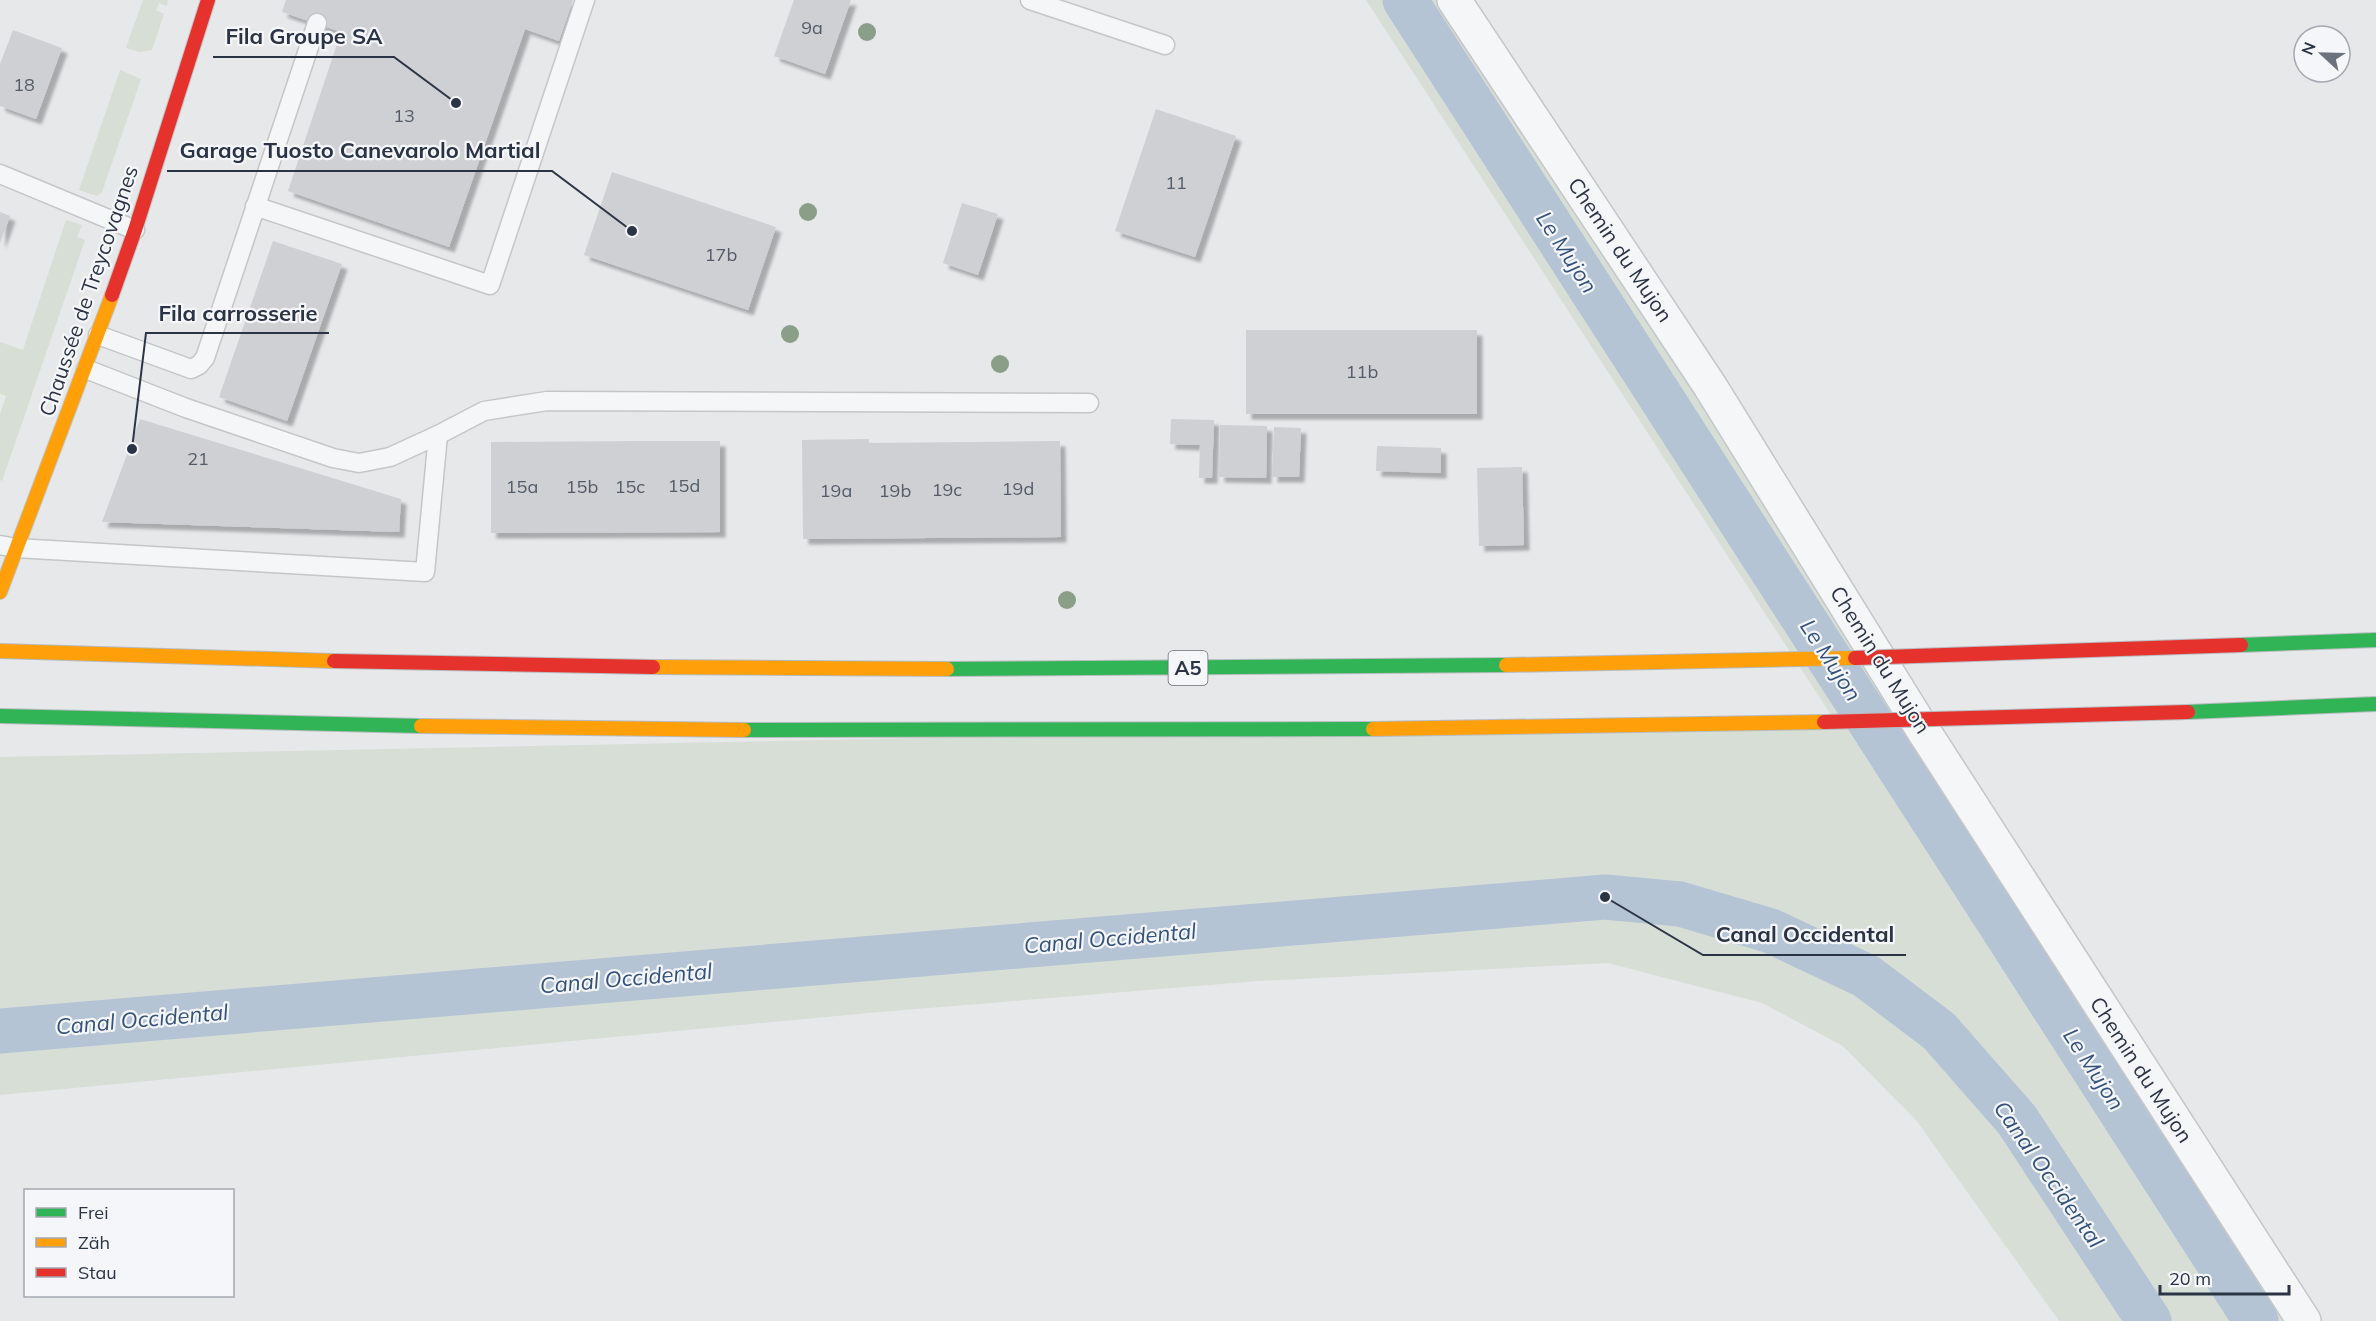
<svg xmlns="http://www.w3.org/2000/svg" width="2376" height="1321" font-family="Mulish,sans-serif">
<defs>
<filter id="shadow"><feDropShadow dx="5.5" dy="5.5" stdDeviation="1.5" flood-color="#0004"/></filter>
</defs>
<rect width="100%" height="100%" fill="#e6e8ea"/>
<!-- green -->
<path fill="#d6ded6" d="M143,0H168L167,6L159,3L156,10L164,14L152,50L139,52L126,48Z
M1366,0H1454L1923,730H1898L2312,1321H2059L1916,1120L1843,1046L1762,1003L1608,963L1258,981L879,1012L0,1095V757L1256,731L1835,721Z
M120,70L141,79L102,192L97,196L79,190Z
M66,220L82,225L77,237L85,240L2,481L0,480V415L6,396L0,394V342L23,350Z"/>
<g fill="none" stroke-linecap="round" stroke-linejoin="round">
<!-- canal -->
<path stroke="#b4c4d5" stroke-width="45" d="M1405,0L2256,1321
M0,1031L1605,897L1680,904L1771,931L1866,976L1939,1031L2017,1120L2149,1321"/>
</g>
<!-- building -->
<path fill="#ced0d3" filter="url(#shadow)" d="M286,0H573L559,41L525,29L449,247L288,191L341,32L282,12Z
M794,0H851L825,74L774,56Z
M13,30L62,48L36,119L0,106V64Z
M1156,109L1236,136L1195,257L1115,231Z
M612,172L776,227L748,310L584,255Z
M962,203L998,214L978,275L943,263Z
M0,212L10,216L0,243Z
M273,241L342,264L287,421L219,397Z
M1246,330H1477V414H1246Z
M140,419L401,499L399,532L102,522Z
M1171,419L1214,420L1212,478H1199L1200,445L1170,444Z
M1220,425L1267,426L1266,478L1219,477Z
M1274,427L1301,428L1299,477H1272Z
M869,439V443L1060,441L1061,537L803,539L802,440Z
M648,441H720V532L491,533V442Z
M1377,446L1441,448V473L1376,471Z
M1522,467L1524,545L1479,546L1477,468Z"/>
<g fill="none" stroke-linecap="round" stroke-linejoin="round">
<defs>
<path id="lane" d="M1030,0L1165,45
M0,174L135,230
M255,206L490,285L585,0
M98,335L191,369L199,365L205,358L317,23
M86,369L186,408L333,458L359,463L390,457L438,435L484,411L547,401L1089,403
M0,545L16,548L425,572L438,435"/>
<path id="street" d="M1454,0L1710,386L1923,730L2304,1321"/>
<path id="slow" d="M0,592L112,295"/>
<path id="jam" d="M112,295L135,230L208,0"/>
</defs>
<!-- lane casing -->
<use href="#lane" stroke="#c4c6c8" stroke-width="21"/>
<!-- street casing -->
<use href="#street" stroke="#c4c6c8" stroke-width="36"/>
<!-- slow casing -->
<use href="#slow" stroke="#c4c6c8" stroke-width="16"/>
<!-- jam casing -->
<use href="#jam" stroke="#c4c6c8" stroke-width="16"/>
<!-- lane -->
<use href="#lane" stroke="#f5f6f7" stroke-width="18"/>
<!-- street -->
<use href="#street" stroke="#f5f6f7" stroke-width="33"/>
<!-- slow -->
<use href="#slow" stroke="#ff9f0a" stroke-width="14"/>
<!-- jam -->
<use href="#jam" stroke="#e5322d" stroke-width="14"/>
<defs>
<path id="fast-bridge" d="M2241,645L2376,640
M947,669L1506,665
M2188,712L2376,704
M0,716L421,726
M744,730L1373,729"/>
<path id="slow-bridge" d="M0,651L334,661
M1506,665L1855,658
M653,667L947,669
M421,726L744,730
M1373,729L1824,722"/>
<path id="jam-bridge" d="M1855,658L2241,645
M334,661L653,667
M1824,722L2188,712"/>
</defs>
<!-- fast-bridge casing -->
<use href="#fast-bridge" stroke="#b8bbbf" stroke-width="16" stroke-linecap="butt"/>
<!-- slow-bridge casing -->
<use href="#slow-bridge" stroke="#b8bbbf" stroke-width="16" stroke-linecap="butt"/>
<!-- jam-bridge casing -->
<use href="#jam-bridge" stroke="#b8bbbf" stroke-width="16" stroke-linecap="butt"/>
<!-- fast-bridge -->
<use href="#fast-bridge" stroke="#30b455" stroke-width="14"/>
<!-- slow-bridge -->
<use href="#slow-bridge" stroke="#ff9f0a" stroke-width="14"/>
<!-- jam-bridge -->
<use href="#jam-bridge" stroke="#e5322d" stroke-width="14"/>
</g>
<!-- trees -->
<g fill="#8a9e88">
<circle cx="867" cy="32" r="9"/>
<circle cx="808" cy="212" r="9"/>
<circle cx="790" cy="334" r="9"/>
<circle cx="1000" cy="364" r="9"/>
<circle cx="1067" cy="600" r="9"/>
</g>
<g text-anchor="middle" stroke-width="4.5" stroke-linejoin="round" paint-order="stroke">
<!-- number labels -->
<g font-size="18" fill="#545c69">
<text x="812" y="34">9a</text>
<text x="24" y="91">18</text>
<text x="404" y="122">13</text>
<text x="1176" y="189">11</text>
<text x="721" y="261">17b</text>
<text x="1362" y="378">11b</text>
<text x="198" y="465">21</text>
<text x="684" y="492">15d</text>
<text x="522" y="493">15a</text>
<text x="582" y="493">15b</text>
<text x="630" y="493">15c</text>
<text x="1018" y="495">19d</text>
<text x="947" y="496">19c</text>
<text x="836" y="497">19a</text>
<text x="895" y="497">19b</text>
</g>
<!-- shield labels -->
<rect fill="#f4f6f9" stroke="#676e7b" stroke-width="1.5" x="1168.5" y="651" width="39" height="34" rx="4.5"/>
<g font-size="20" font-weight="bold" fill="#2b3445">
<text x="1188" y="675">A5</text>
</g>
<!-- street labels -->
<g font-size="21" fill="#2b3445" stroke="#f4f6f9">
<text transform="translate(1620 250) rotate(56)" y="7">Chemin du Mujon</text>
<text transform="translate(89 291) rotate(-71)" y="7">Chaussée de Treycovagnes</text>
<text transform="translate(1880 660) rotate(58)" y="7">Chemin du Mujon</text>
<text transform="translate(2141 1070) rotate(57)" y="7">Chemin du Mujon</text>
</g>
<!-- water labels -->
<g font-size="22" font-style="italic" fill="#34527a" stroke="#f4f6f9">
<text transform="translate(1567 252) rotate(57)" y="8">Le Mujon</text>
<text transform="translate(1831 660) rotate(57)" y="8">Le Mujon</text>
<text transform="translate(1110 938) rotate(-5)" y="8">Canal Occidental</text>
<text transform="translate(626 978) rotate(-5)" y="8">Canal Occidental</text>
<text transform="translate(142 1019) rotate(-5)" y="8">Canal Occidental</text>
<text transform="translate(2094 1069) rotate(57)" y="8">Le Mujon</text>
<text transform="translate(2049 1174) rotate(55)" y="8">Canal Occidental</text>
</g>
</g>
<!-- callouts -->
<path fill="none" stroke="#2b3445" stroke-width="2" d="M456 103L394 57H213M632 231L552 171H167M132 449L146 333H329M1605 897L1703 955H1906"/>
<g fill="#2b3445" stroke="#f4f6f9" stroke-width="2">
<circle cx="456" cy="103" r="6"/>
<circle cx="632" cy="231" r="6"/>
<circle cx="132" cy="449" r="6"/>
<circle cx="1605" cy="897" r="6"/>
</g>
<g font-size="22" text-anchor="middle" font-weight="bold" fill="#2b3445" stroke="#f4f6f9" stroke-width="4.5" stroke-linejoin="round" paint-order="stroke">
<text x="304" y="44">Fila Groupe SA</text>
<text x="360" y="158">Garage Tuosto Canevarolo Martial</text>
<text x="238" y="321">Fila carrosserie</text>
<text x="1805" y="942">Canal Occidental</text>
</g>
<!-- legend -->
<rect x="24" y="1189" width="210" height="108" fill="#f4f6f9" stroke="#a4a8b1" stroke-width="1.5"/>
<rect x="36" y="1208" width="30" height="9" fill="#30b455" stroke="#a4a8b1" stroke-width="1.5"/>
<text x="78" y="1219" font-size="18" fill="#2b3445">Frei</text>
<rect x="36" y="1238" width="30" height="9" fill="#ff9f0a" stroke="#a4a8b1" stroke-width="1.5"/>
<text x="78" y="1249" font-size="18" fill="#2b3445">Zäh</text>
<rect x="36" y="1268" width="30" height="9" fill="#e5322d" stroke="#a4a8b1" stroke-width="1.5"/>
<text x="78" y="1279" font-size="18" fill="#2b3445">Stau</text>
<!-- north arrow -->
<g transform="translate(2322 54) rotate(292)"><circle r="28" fill="#f4f6f9" stroke="#a4a8b1" stroke-width="1.5"/>
<path d="M0-4.5L10 22L0 15L-10 22Z" fill="#6c737f"/>
<text y="-9" font-size="16" font-weight="bold" text-anchor="middle" fill="#2b3445">N</text>
</g>
<!-- scale -->
<path d="M2160 1285v9h129v-9" fill="none" stroke="#2b3445" stroke-width="3"/>
<text x="2169" y="1285" font-size="18" fill="#2b3445" stroke="#f4f6f9" stroke-width="4.5" paint-order="stroke">20 m</text>
</svg>
